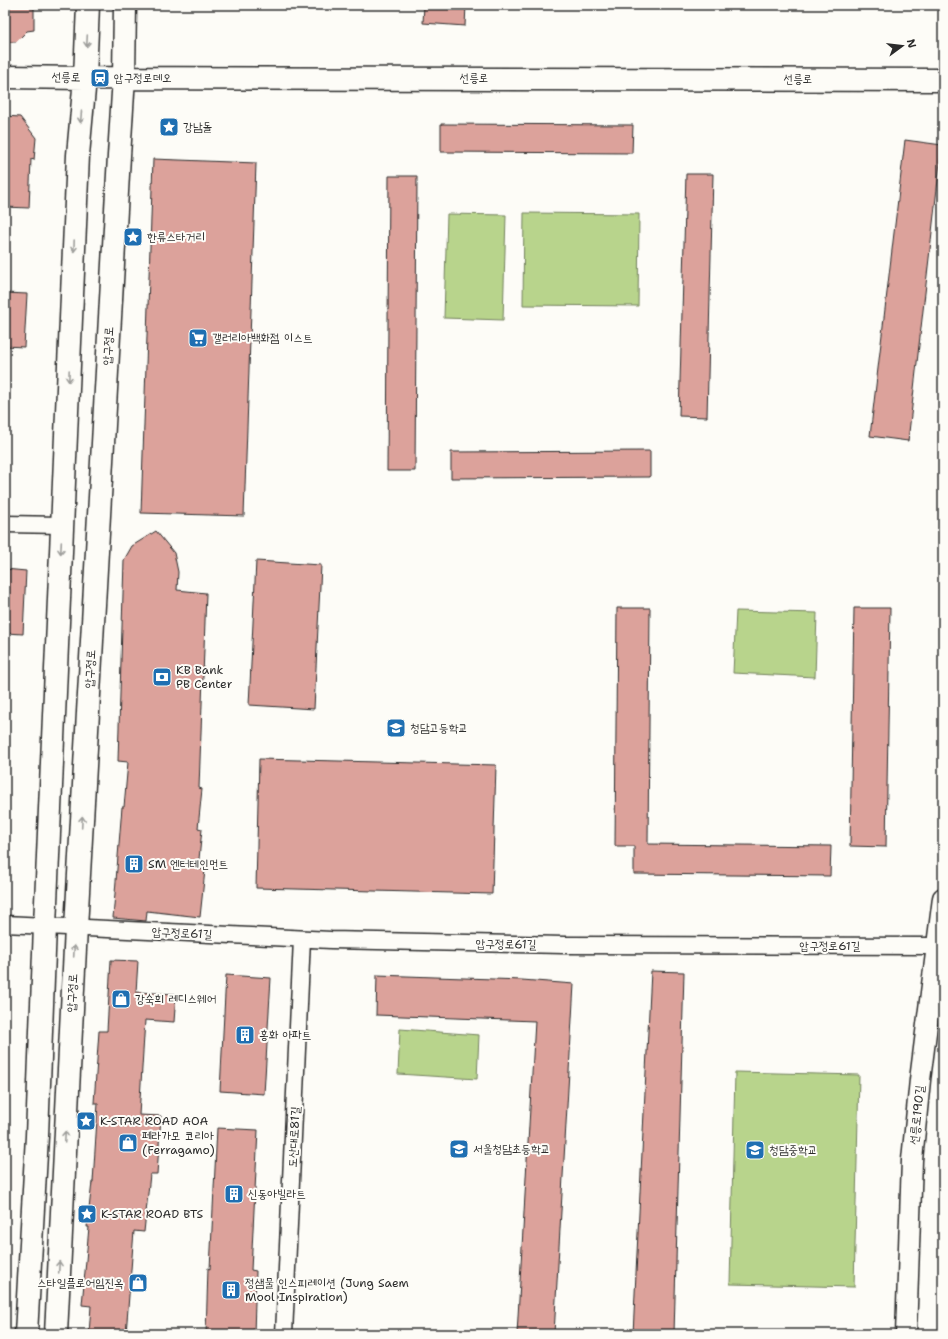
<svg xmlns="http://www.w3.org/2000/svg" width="948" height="1339" font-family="'Shantell Sans','Poor Story',sans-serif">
<rect width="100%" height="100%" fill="#fdfcf7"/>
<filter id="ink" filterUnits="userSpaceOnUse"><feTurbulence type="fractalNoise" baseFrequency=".025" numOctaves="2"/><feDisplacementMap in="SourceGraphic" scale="8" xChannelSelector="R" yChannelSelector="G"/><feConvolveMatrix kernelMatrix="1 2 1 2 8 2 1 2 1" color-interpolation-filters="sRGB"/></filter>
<g filter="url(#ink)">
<!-- green -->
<path fill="#b8d48c" stroke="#72805c" d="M524,213L639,214L638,306L523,305Z
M447,214L506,215L503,320L444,318Z
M736,611L817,613L815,677L733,673Z
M400,1029L479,1035L477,1079L398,1074Z
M735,1072L859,1075L854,1287L730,1284Z"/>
<!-- building -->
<path fill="#dca29b" stroke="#2b2b2b" d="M5,5H34V30L27,31L16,42H5Z
M424,5H466L465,26L423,23Z
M5,116L20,117L36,138L34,160L31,159L29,208L5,207Z
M441,124L633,125L632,153L441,152Z
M905,140L942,145L908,441L870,436Z
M153,159L256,163L244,516L141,513Z
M686,174H713L707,417L679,416Z
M389,176H417L415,471H387Z
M5,293L27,294L24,347L5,346Z
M650,451V477L451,478V452Z
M156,531L174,553L178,572L177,590L206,593L199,788L202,789L198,828L202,829L198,869L205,870L200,917L147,911L146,921L113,918L122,807H124L128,762L118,761L124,560L132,546Z
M256,561L321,565L314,709L249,705Z
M5,569L26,571L23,634L5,633Z
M617,608H650L648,844L831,846L830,876L634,874V846H615Z
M854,608H890L886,847L850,846Z
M259,759L496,765L492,894L256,888Z
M111,960L138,961L136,992L176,994L174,1022L145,1020L139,1115L161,1116L157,1174H150L144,1232L134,1231L126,1334H89L91,1306L82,1305L89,1227H87L92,1182H93L98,1103H94L99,1031H107Z
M651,971L684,972L674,1334H633Z
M226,975L271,978L264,1094L220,1091Z
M377,975L522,980L574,984L554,1334H517L535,1021L376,1015Z
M217,1128L258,1130L251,1270L256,1271L254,1334H206L208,1268L210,1269Z"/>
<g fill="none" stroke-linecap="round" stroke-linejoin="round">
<defs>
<path id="minor" d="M5,524L62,525
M5,924L331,940L564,945L937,946
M284,1334L302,939"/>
<path id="tertiary" d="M906,1334L912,1160L920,1080L943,898"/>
<path id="secondary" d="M5,77L85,78L943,80
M26,1334L37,1136L45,926L78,155L85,78L88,5
M56,1334L76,928L119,156L124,77L125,5"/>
</defs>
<!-- minor casing -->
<use href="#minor" stroke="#2b2b2b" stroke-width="19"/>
<!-- tertiary casing -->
<use href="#tertiary" stroke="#2b2b2b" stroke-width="23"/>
<!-- secondary casing -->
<use href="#secondary" stroke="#2b2b2b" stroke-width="25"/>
<!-- minor -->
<use href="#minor" stroke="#fdfcf7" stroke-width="16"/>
<!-- tertiary -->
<use href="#tertiary" stroke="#fdfcf7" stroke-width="20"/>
<!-- secondary -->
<use href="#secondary" stroke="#fdfcf7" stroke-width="22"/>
</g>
<!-- one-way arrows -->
<defs><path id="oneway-shaft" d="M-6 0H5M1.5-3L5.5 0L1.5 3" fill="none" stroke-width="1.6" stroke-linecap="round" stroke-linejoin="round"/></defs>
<g stroke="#9e9e9b">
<use href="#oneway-shaft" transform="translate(87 41) rotate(93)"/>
<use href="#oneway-shaft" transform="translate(81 117) rotate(95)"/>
<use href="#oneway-shaft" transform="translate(74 246) rotate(92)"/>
<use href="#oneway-shaft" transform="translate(69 376) rotate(92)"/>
<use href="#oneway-shaft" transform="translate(61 548) rotate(93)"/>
<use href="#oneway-shaft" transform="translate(82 822) rotate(-87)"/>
<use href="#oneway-shaft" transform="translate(74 951) rotate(-87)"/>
<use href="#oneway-shaft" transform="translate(65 1137) rotate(-87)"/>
<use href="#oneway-shaft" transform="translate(59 1267) rotate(-87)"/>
</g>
</g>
<!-- icons -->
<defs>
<symbol id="station-square" viewBox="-11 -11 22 22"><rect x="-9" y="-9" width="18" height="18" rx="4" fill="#1f6fb2" stroke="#fdfcf7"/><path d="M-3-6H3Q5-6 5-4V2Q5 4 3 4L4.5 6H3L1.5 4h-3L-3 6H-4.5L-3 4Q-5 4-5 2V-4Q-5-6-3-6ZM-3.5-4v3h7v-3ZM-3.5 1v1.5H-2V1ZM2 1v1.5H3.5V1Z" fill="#fff"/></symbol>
<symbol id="sight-square" viewBox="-11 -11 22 22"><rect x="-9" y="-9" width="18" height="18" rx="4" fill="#1f6fb2" stroke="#fdfcf7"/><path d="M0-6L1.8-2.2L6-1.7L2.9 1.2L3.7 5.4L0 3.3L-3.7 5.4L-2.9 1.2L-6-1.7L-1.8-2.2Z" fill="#fff"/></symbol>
<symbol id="supermarket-square" viewBox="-11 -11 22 22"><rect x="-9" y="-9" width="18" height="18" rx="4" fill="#1f6fb2" stroke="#fdfcf7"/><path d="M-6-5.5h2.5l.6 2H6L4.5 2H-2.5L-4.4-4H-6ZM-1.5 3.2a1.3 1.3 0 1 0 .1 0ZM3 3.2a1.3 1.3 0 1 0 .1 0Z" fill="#fff"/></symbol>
<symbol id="bank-square" viewBox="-11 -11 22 22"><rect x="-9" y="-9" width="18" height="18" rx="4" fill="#1f6fb2" stroke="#fdfcf7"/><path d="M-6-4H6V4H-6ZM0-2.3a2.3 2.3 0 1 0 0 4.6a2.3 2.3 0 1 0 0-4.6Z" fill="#fff"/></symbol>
<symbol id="school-square" viewBox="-11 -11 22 22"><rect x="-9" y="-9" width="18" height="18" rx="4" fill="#1f6fb2" stroke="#fdfcf7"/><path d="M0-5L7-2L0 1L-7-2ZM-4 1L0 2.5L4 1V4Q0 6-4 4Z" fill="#fff"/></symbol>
<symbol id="building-square" viewBox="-11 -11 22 22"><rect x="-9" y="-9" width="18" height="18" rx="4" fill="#1f6fb2" stroke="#fdfcf7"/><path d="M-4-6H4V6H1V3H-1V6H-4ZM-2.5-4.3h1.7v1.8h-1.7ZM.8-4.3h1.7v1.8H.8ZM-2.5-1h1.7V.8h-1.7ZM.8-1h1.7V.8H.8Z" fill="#fff"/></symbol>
<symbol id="shop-square" viewBox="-11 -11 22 22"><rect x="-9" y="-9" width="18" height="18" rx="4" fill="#1f6fb2" stroke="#fdfcf7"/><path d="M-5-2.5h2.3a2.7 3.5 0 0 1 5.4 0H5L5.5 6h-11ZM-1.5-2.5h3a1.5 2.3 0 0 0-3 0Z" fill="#fff"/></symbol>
</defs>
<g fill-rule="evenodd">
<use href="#station-square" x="89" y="67" width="22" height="22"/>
<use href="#sight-square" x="158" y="116" width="22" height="22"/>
<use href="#sight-square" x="122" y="226" width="22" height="22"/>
<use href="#supermarket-square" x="187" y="327" width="22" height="22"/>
<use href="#bank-square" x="151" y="666" width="22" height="22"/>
<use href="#school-square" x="385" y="717" width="22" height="22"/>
<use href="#building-square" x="123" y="853" width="22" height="22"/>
<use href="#shop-square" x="110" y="988" width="22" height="22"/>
<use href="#building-square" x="234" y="1024" width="22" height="22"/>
<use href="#sight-square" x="75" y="1110" width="22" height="22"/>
<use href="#shop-square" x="117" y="1132" width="22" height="22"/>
<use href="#school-square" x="448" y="1138" width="22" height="22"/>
<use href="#school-square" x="744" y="1139" width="22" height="22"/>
<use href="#building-square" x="223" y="1183" width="22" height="22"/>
<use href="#sight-square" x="76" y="1203" width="22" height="22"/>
<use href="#shop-square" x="127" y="1272" width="22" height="22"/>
<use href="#building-square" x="220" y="1279" width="22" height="22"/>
</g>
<g text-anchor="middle" stroke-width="4" stroke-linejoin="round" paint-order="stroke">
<!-- street labels -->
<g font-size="12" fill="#2b2b2b" stroke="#fdfcf7">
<text transform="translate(66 77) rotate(1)" y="4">선릉로</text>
<text x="474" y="82">선릉로</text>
<text x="798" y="83">선릉로</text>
<text transform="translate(108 346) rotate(-87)" y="4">압구정로</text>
<text transform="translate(90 669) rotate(-87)" y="4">압구정로</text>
<text transform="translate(182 933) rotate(3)" y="4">압구정로61길</text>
<text transform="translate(506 944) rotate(1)" y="4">압구정로61길</text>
<text x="830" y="950">압구정로61길</text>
<text transform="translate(72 993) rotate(-87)" y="4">압구정로</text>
<text transform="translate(917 1115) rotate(-84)" y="4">선릉로190길</text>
<text transform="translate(294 1137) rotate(-87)" y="4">도산대로81길</text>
</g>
<!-- poi labels -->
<g font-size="12" fill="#2b2b2b" stroke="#fdfcf7" text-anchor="start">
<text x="114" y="82">압구정로데오</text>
<text x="183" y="131">강남돌</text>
<text x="147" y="241">한류스타거리</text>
<text x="212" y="342">갤러리아백화점 이스트</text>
<text x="176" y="674">KB Bank<tspan x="176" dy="14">PB Center</tspan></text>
<text x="410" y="732">청담고등학교</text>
<text x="148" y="868">SM 엔터테인먼트</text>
<text x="135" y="1003">강숙희 레디스웨어</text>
<text x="259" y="1039">홍화 아파트</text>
<text x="100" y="1125">K-STAR ROAD AOA</text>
<text x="142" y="1140">페라가모 코리아<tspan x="142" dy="14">(Ferragamo)</tspan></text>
<text x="473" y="1153">서울청담초등학교</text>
<text x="769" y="1154">청담중학교</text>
<text x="248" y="1198">신동아빌라트</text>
<text x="101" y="1218">K-STAR ROAD BTS</text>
<text x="124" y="1287" text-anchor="end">스타일플로어임진옥</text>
<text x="245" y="1287">정샘물 인스피레이션 (Jung Saem<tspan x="245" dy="14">Mool Inspiration)</tspan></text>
</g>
</g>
<!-- margin -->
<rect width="948" height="1339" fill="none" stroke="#fdfcf7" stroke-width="20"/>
<rect x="10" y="10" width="928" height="1319" fill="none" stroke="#2b2b2b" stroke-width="1.5" filter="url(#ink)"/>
<!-- north arrow -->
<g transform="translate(902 46) rotate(75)" stroke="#fdfcf7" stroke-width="3" paint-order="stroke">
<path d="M0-3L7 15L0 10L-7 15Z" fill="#2b2b2b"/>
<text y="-6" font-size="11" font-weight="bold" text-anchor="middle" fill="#2b2b2b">N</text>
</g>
</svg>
